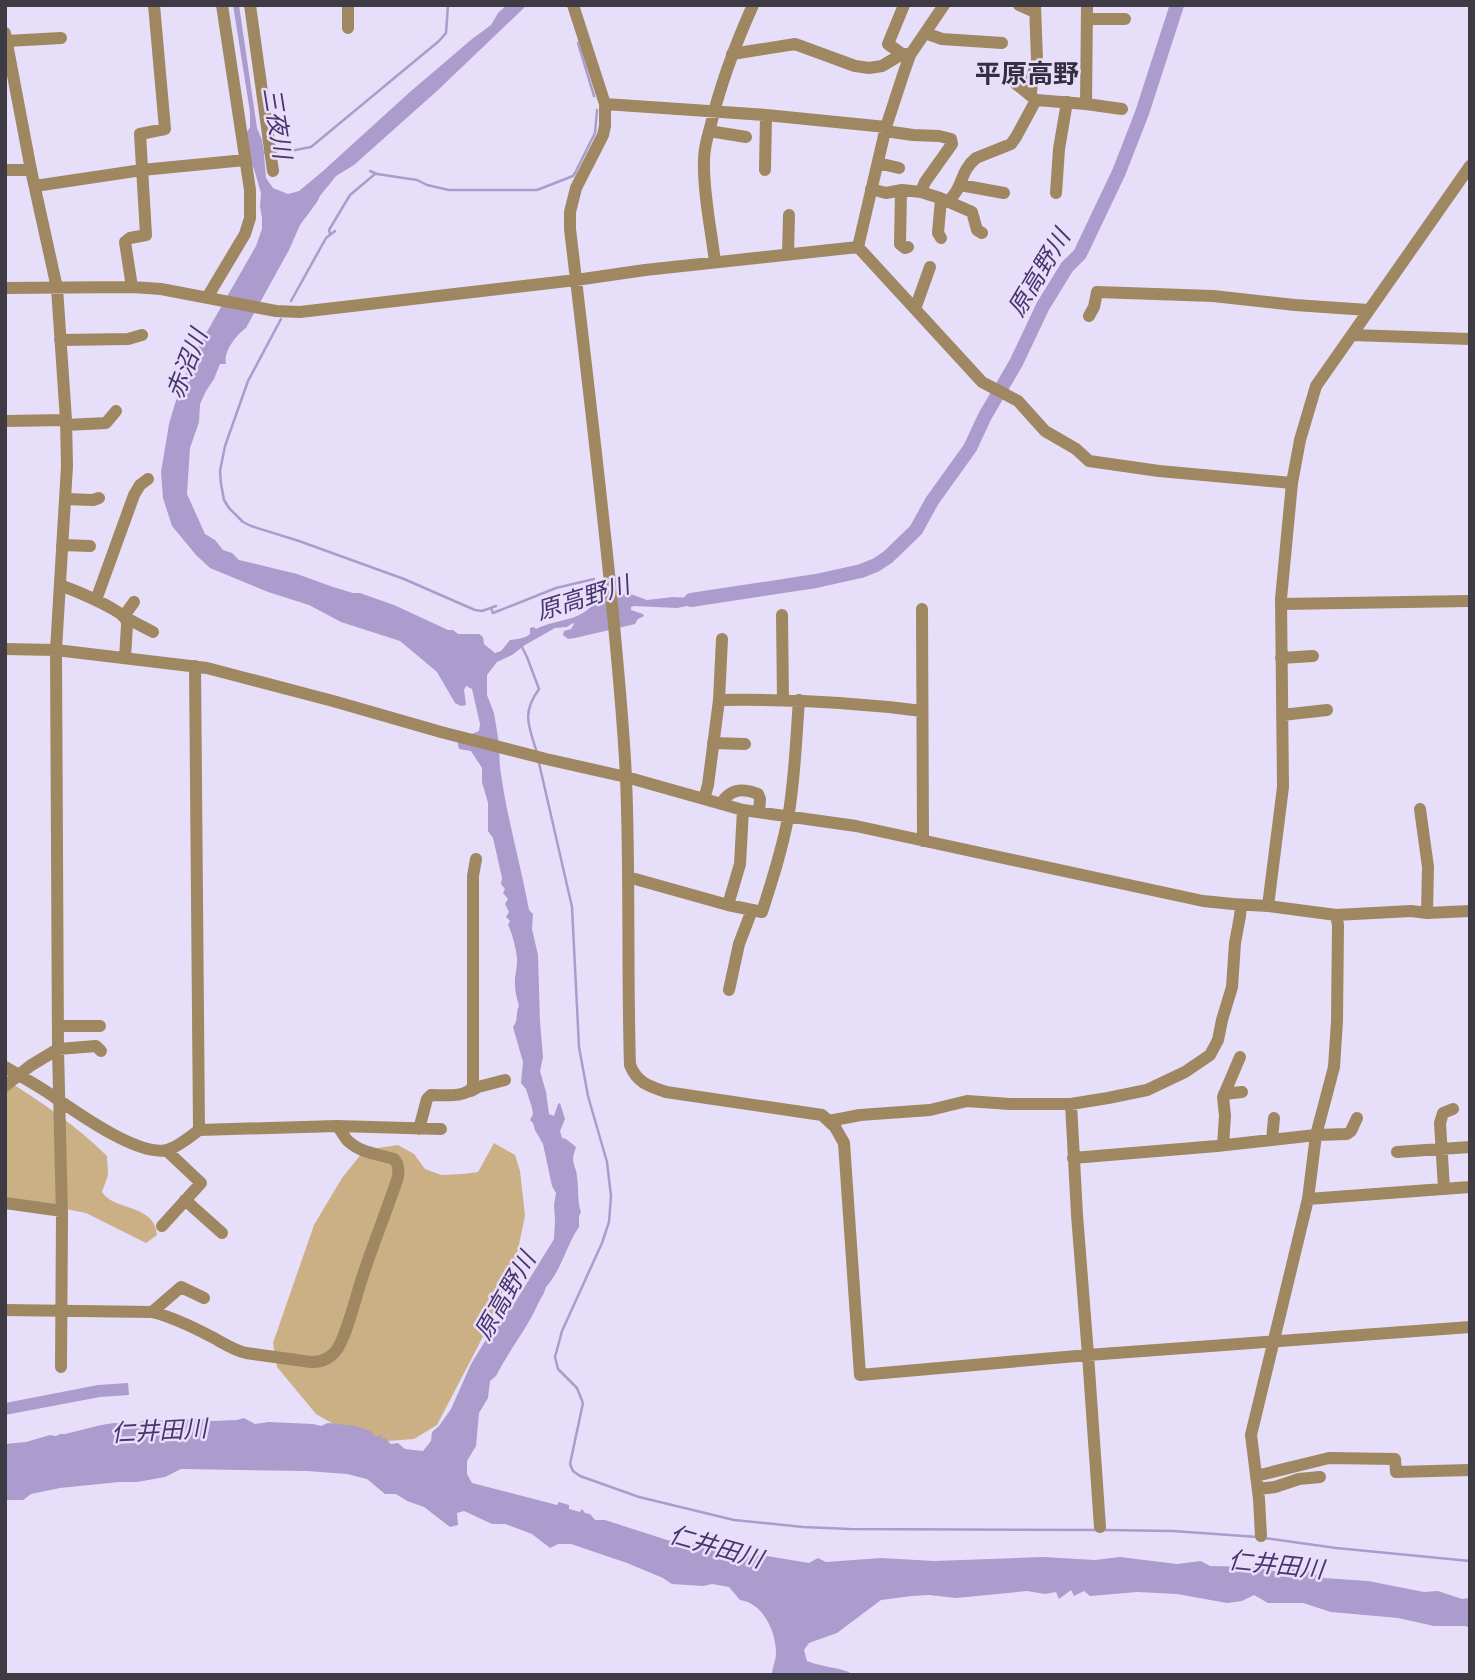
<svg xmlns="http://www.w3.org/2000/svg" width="1475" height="1680" font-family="'Work Sans','Noto Sans JP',sans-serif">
<rect width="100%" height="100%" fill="#e7dff9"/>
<!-- green -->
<path fill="#cbaf85" d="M5,1079C41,1102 77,1126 107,1156L108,1175L102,1192C113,1209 144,1205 154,1224C156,1227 156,1231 157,1235L146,1243L86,1213L5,1197Z
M494,1143L515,1155L520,1171L525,1216L516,1259L488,1327L437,1425L414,1439L387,1441L356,1437L316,1414L277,1367L273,1343L314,1225L342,1178L362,1153L378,1148L398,1145L414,1154L425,1169L441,1175L463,1174L478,1172Z"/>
<!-- water -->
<path fill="#ac9bcd" d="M233,5H239L257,128L262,140L264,152H266L264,155L266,178L273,188L288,194L299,191L323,171L411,91L472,39L491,25L498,13L507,5H527L438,90L354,165L336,176L320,196L317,202L300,225L289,250L246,328C236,335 223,352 226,364H220L214,379L206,391L200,404L199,422L190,448L187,494L205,534L215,540L223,550L232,553L239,560L297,574L333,587L353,593H360L394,605L448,630H453L458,634H479L483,637L484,644L495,653L501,651L510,640C517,639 524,639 530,634V628L534,627L536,629C559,618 582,622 596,600L628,593L647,600L673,597L694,598L718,593L692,605L677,608L634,606L631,607V610L643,614L644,616L638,619L635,624L575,638L568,639L563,635L564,631L571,629L574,624L573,623L567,627L555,628L525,645L512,655L497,662L487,675V695L494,713L500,750C498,763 502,779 504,793C511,832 522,871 529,910L533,914L532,929L538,955L540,1022L543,1057L540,1071L546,1092L549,1114L554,1116L558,1104L560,1103L565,1119L560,1131L562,1138L566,1139L576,1147C575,1151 573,1155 573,1159C573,1164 577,1171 577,1177C579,1189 577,1201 581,1212L579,1216V1227C566,1246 562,1269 546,1287C545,1292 542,1296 539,1302C527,1329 509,1350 496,1376L490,1381L488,1398L479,1413L476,1446L467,1461V1474L472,1483L557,1505L559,1502L569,1505V1509L580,1512L582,1509L585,1513L590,1514L595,1520H605L667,1540L696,1545L743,1556L754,1557L763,1554L767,1556L809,1563L818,1558L826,1562L881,1558L934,1561L1043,1557L1095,1560L1120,1557L1177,1564L1201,1561L1210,1566L1254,1567L1278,1572L1298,1567L1324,1578L1368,1581L1424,1592L1438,1591L1462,1599L1470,1598V1628L1465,1626H1434L1398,1618L1331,1612L1303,1603H1268L1254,1595L1242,1601L1227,1603L1177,1594L1137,1592L1090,1596L1084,1591L1074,1596L1071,1590L1059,1599L1056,1592L1045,1594L1027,1591L956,1598L929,1595L912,1596L881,1600L837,1633L809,1643L804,1650L807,1661C821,1667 845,1668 854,1675H772C772,1667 776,1661 776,1653C776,1631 763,1603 740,1600L729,1587L712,1584L703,1586L672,1584L663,1578L627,1563L571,1544H558L550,1548L532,1534L505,1524H492L464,1511L457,1513L458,1525L450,1527L424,1507L407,1501L396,1494H385L367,1479L347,1474L307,1471L181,1469L165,1477L137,1482H119L60,1488L31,1494L23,1500H5V1444L26,1442L50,1435L56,1436L60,1434H65L101,1425L114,1423L135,1424L148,1419L151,1421L204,1419L213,1421L237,1420L244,1418L255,1424L269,1422L313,1424L321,1426L328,1423L355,1426L371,1431L375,1437L381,1435L382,1439L385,1438L391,1444L398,1443L405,1449L423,1451L431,1441L432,1432L439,1426L451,1409L471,1364L490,1333L501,1324L507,1312L511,1309L554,1239L555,1220L554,1205L556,1193L552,1186L543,1144L535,1130L533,1123L530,1120L533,1114L532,1108L526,1089L521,1083L523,1062L513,1027C519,1020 515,1013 519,1006C517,999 515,992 515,985C514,977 517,970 517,962C518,955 512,932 508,925L510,921L506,917L509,912L505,904L508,899L503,893L505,889L501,884L502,878L493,838L488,831V803L482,782V768L471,751L459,749L457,740L479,731L480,724L472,689L466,686L464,690L466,705L461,706L455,703L437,672L400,641L341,622L309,605L268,592L210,568L196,555L172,526L163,498L161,472L169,424L174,407L180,388L193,356L256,246L262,229V218L260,206L261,193L254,169L250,161L246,134L250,127V112Z
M128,1383L129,1395L100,1397L5,1415V1403L98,1385Z"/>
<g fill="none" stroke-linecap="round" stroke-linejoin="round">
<!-- stream -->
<path stroke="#ac9bcd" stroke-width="2.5" d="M578,43L594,96
M290,151L311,147L439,41L446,33L448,5
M370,171L377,174L417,180L427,185L449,190H537L573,176L575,173L595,133L597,110
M330,234L329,230L350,195L375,174
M291,301L326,238L335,231
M281,319L248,381L225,446L220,471L221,484L224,500L229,508L243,522L251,526L299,541L404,579L475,610L482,611L496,606
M491,608L493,613L556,588L594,579
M521,645L527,657L539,689C521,714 529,726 537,753
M539,763L572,907L579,1047L588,1096L607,1162L611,1196L609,1222L602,1243L562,1331L555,1357L558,1369L577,1388L583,1403L570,1464L573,1471L580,1476L639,1497L734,1520L803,1527L850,1529L1097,1530
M1104,1530L1173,1531L1258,1537
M1264,1538L1336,1548L1470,1561"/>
<!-- river -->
<path stroke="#ac9bcd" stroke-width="14" d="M691,600L816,581L861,571L876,565L888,557L916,530L932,501L970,448L985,416L1016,363L1043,306L1067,267L1080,254L1119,172L1142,113L1177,5"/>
<!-- minor -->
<path stroke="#9f8762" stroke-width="12" d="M250,5L273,171
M573,5L605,104V126L603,135L576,188L570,212V229C584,347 598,465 610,583C616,648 623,713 626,778C630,874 627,969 630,1065C637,1083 649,1086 666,1092L822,1115L835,1127L844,1143L860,1375L1088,1355L1470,1327
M904,5L888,44L902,54H906
M944,5L910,55L903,75L886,127L858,247L982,382L1018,401L1045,431L1076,449L1089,461L1159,471L1292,483
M1019,5L1035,12
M1087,19H1125
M348,28V5
M5,33L31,170L57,288L66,420L67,466L56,650L58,1049L30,1066L5,1086
M925,33L942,39L1002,43
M7,41L61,38
M732,54L795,44L855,66L869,68L882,66L902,54
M1031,95L1032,78L1037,60L1035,5
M1036,100L1086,104L1122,109
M605,104L766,115L886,127
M1086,104L1087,5
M709,131L746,137
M885,131L913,135L939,136L951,139L952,144L925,182L921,192
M878,163L899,168
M5,170H31
M765,170L766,115
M960,185L1004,193
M35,186L142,170L245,160
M871,189L886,193L902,190L921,192L940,198L972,212L977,230L982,233
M901,191L900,244L905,248L908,247
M1056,193L1059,149L1067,102
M947,202C964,188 959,172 976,158L1011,144L1016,137L1036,100L1015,83
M941,238L938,233L941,199
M788,254L789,215
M715,262C711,229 703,192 704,160C704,149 707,138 710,128C720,85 735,45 753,5
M132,287L125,242L130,238L146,235L140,134L165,129L154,5
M5,288L132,287L161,289L276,311L300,312L576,280L645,270L858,247
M208,296L245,234L250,218V190L222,5
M915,309L930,267
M1089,316L1094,307L1097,292L1213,296L1295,305L1368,310
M1352,335L1470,339
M60,340L128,339L142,335
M5,421L66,420
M66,425L106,423L116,411
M65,499L93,500L99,498
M62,545L90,546
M60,586L65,587C76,591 122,610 126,620C127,621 127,623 127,625L125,658
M96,600L134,495L140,485L148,479
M1281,604L1470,601
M922,609L923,841
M782,615L783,699
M124,616L134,602
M127,620L132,621L153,632
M5,649L56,650L207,668L333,701L441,732L546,759L626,777L743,810L856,826L1203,901L1233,904L1268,906
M1281,658L1313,656
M195,666L199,1130L337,1126L441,1129
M719,700C787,699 854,702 922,711
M1282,715L1327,710
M713,743L745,744
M704,799L708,785L719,700L722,639
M721,804C730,788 743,788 758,794L760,799L759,812
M1420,809L1428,867L1427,913
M628,877L728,905L762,912C772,881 782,850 788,818C795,779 796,739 799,700
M728,905L740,864L743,810
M1336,915L1411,911L1427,913L1470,911
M729,990L739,944L752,910
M58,1026H100
M5,1067C19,1075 33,1083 47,1092C72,1109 137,1157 167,1150C178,1147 190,1137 199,1130
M471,1091L478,1087L505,1080
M1224,1094L1242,1092
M1071,1104L1077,1215L1088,1355L1100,1527
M829,1121L860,1115L930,1110L967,1101L1010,1104H1071L1108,1098L1147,1090L1185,1072L1210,1055L1218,1040L1222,1020L1232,987L1235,943L1240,916L1241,905
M419,1129L427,1099L431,1095C445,1095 465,1098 473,1087V876L476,859
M1272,1140L1274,1118
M1223,1145L1225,1116L1223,1097L1240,1057
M1397,1152L1470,1147
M1073,1158L1217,1146L1316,1135L1347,1134L1351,1131L1357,1118
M1444,1189L1440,1123L1443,1113L1453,1109
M1308,1199L1470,1187
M185,1200L222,1233
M5,1203L62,1211
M162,1226L201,1183L166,1150
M5,1310L152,1312L181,1287L204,1298
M152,1312C172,1317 191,1326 210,1336C222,1342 233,1350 246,1353L311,1362C320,1362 329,1359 335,1352C346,1340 357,1292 363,1275C374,1242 387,1210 398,1177C399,1170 399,1164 394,1159C378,1154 360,1153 347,1140C343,1135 341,1130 337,1126
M61,1367L62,1216L58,1049L96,1046L101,1051
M1256,1476L1329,1458L1395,1459L1396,1472L1470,1470
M1258,1489L1275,1487L1299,1479L1320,1477
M1261,1536L1259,1499L1251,1435L1308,1199L1316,1135L1334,1067L1337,1021L1338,925L1336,915L1268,906L1283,787L1281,599L1292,483L1300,440L1316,386L1470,166"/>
</g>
<g text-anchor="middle" stroke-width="5" stroke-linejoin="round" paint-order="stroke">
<!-- water labels -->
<g font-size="24" font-style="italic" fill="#4b3370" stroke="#e7dff9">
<text transform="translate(277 123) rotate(81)" y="8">三夜川</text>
<text transform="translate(1039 273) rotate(-59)" y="8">原高野川</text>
<text transform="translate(187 364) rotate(-69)" y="8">赤沼川</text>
<text transform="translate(583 598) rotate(-17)" y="8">原高野川</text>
<text transform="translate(505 1296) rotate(-60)" y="8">原高野川</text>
<text transform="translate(159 1431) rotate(-3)" y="8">仁井田川</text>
<text transform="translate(716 1547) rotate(16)" y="8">仁井田川</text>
<text transform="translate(1276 1565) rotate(6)" y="8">仁井田川</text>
</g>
<!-- quarter labels -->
<g font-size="26" font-weight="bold" fill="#352e42" stroke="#e7dff9">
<text x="1027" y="83">平原高野</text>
</g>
</g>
<!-- border -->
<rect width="1475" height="1680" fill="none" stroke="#3e3b45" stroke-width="14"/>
</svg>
